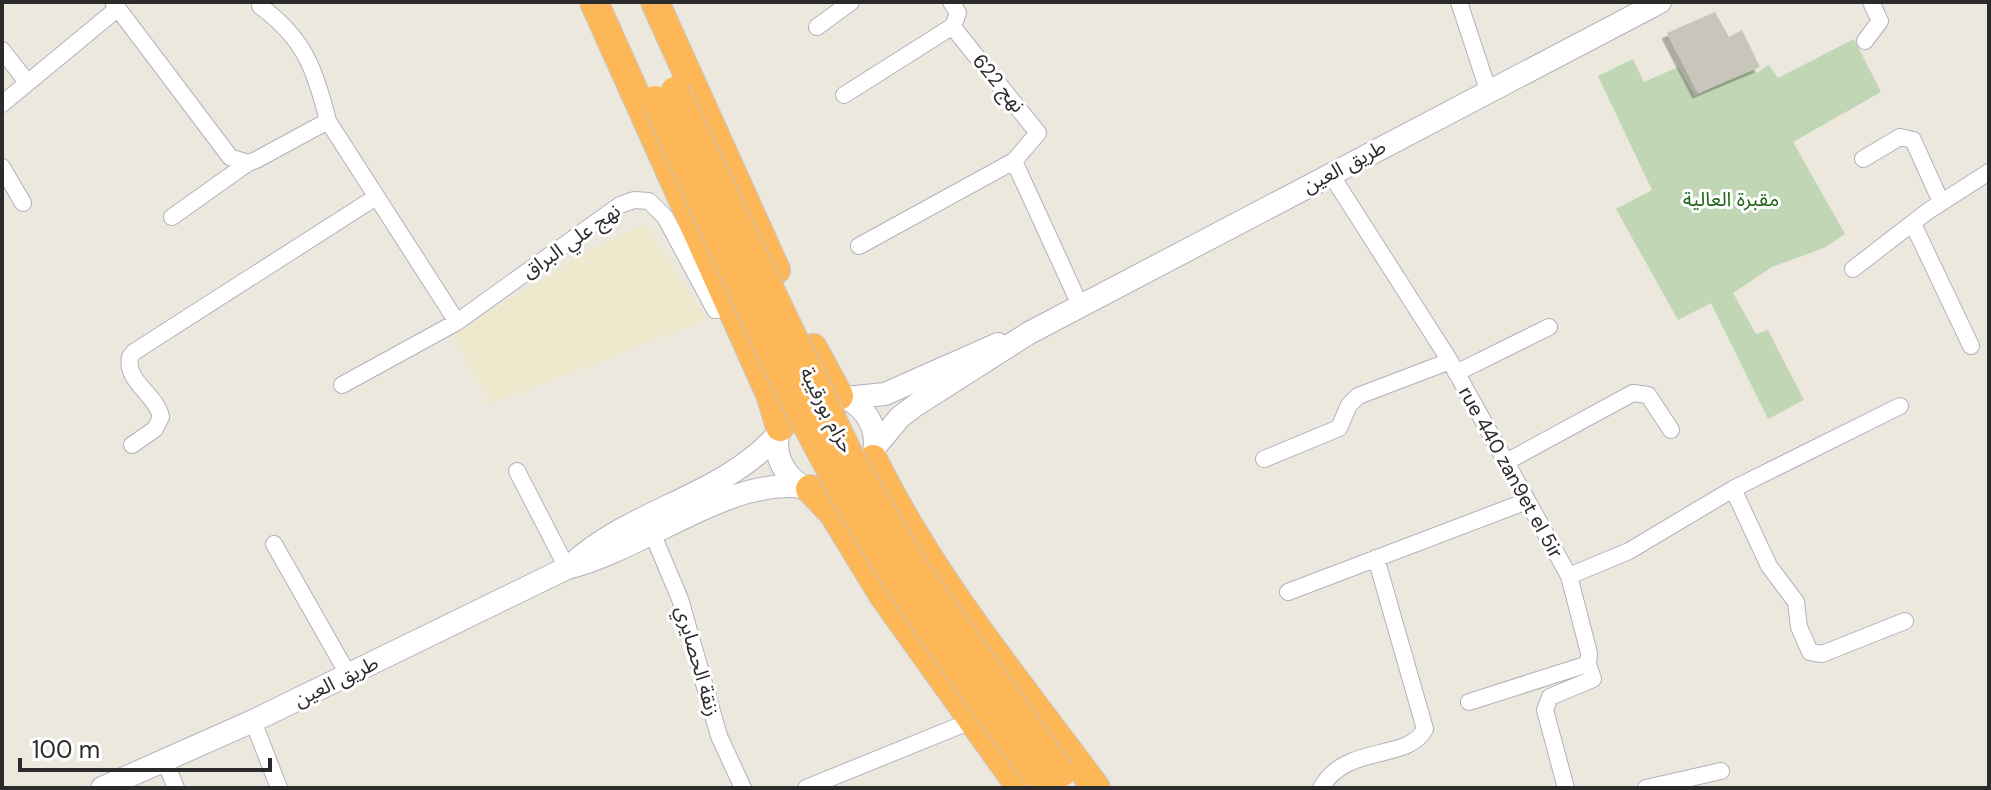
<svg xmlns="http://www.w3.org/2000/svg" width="1991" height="790" font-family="'DM Sans','Noto Sans Arabic',sans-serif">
<defs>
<filter id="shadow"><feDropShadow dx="-5.5" dy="5.5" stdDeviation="0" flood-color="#0004"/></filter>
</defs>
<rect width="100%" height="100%" fill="#ece8dd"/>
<!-- education -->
<path fill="#eee8cc" d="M645,225L706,320L491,404L453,334L591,250Z"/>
<!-- cemetery -->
<path fill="#c0d6b4" d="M1854,39L1881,92L1793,142L1845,234L1824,248L1772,267L1733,293L1756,334L1768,330L1804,400L1768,419L1711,303L1678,320L1616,209L1652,190L1598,76L1633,59L1644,82L1678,67L1695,96L1754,67L1757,73L1769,65L1778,78Z"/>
<!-- building -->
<path fill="#c8c6bb" filter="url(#shadow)" d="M1715,12L1729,37L1742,30L1760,67L1698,93L1667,33Z"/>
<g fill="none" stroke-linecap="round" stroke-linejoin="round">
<defs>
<path id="street" d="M113,2L230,157L248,163L256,160L328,121
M951,2L958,13L953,26L956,31L1038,133L1014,161L1080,305
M1459,2L1488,90
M260,6C304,38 315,69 328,121L457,322
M817,27L851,2
M1865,41L1880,21L1871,2
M2,50L27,82
M844,95L953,26
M2,104L117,9
M1863,159L1900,137L1913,140L1941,202
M2,167L23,203
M1330,173L1450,361L1569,576L1629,551L1733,489L1769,566L1796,602L1799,627L1810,652L1822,654L1905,621
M172,217L248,163
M1913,224L1971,346
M859,246L1014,161
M1853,269L1928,211L1989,172
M1456,373L1549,327
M342,385L457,322L620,205L634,200L649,201L665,217L715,310L731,308
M132,445L155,429L161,417C157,395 125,382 130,357L134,352L376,197
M1264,459L1339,428L1349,405L1358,396L1450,361
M1506,462L1633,393L1648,395L1671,430
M517,471L567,568
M1733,489L1900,406
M653,535L680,599L719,736L743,788
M274,544L349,676
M1288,592L1527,501
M1469,702L1588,664L1589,653L1569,576
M253,721L279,788
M164,759L176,788
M806,788L971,721
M1321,788C1346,743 1408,762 1425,729L1376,558
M1566,788L1545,710L1550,697L1593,679L1588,664
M1646,788L1721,771"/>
<path id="secondary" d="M777 443a49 49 0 1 1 98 0a49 49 0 1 1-98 0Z
M846,398L885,394L998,344
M875,447L900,417L916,405L1029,333L1660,2
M571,565C631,509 723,497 778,434
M102,788L253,721L567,568C645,549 727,477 803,487"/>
<path id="highway" d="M594,2L770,394L780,427
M655,2L776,270
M813,348L839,396
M873,459C930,577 1018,682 1096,788
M810,489L833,513L883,595L1021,788"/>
</defs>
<!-- street casing -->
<use href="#street" stroke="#b1b1be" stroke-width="18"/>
<!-- secondary casing -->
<use href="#secondary" stroke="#b1b1be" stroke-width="24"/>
<!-- highway casing -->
<use href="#highway" stroke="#c8c8c8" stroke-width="30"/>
<!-- street -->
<use href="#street" stroke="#fff" stroke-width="16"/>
<!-- secondary -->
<use href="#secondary" stroke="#fff" stroke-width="22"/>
<!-- highway -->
<use href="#highway" stroke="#fdb757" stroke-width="28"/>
<defs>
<path id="highway-bridge" d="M675,91L854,465L917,572L1061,773
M655,100C714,226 768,356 835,478C895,587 969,686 1044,785"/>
</defs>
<!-- highway-bridge casing -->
<use href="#highway-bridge" stroke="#c8c8c8" stroke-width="30" stroke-linecap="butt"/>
<!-- highway-bridge -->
<use href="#highway-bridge" stroke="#fdb757" stroke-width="28"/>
</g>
<g text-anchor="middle" stroke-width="6" stroke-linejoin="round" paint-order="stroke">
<!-- street labels -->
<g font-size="20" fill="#2b2b2b" stroke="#fff">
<text transform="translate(999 83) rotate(50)" y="7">نهج 622</text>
<text transform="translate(1344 166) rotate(-28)" y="7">طريق العين</text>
<text transform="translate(571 241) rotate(-35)" y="7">نهج علي البراق</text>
<text transform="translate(827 410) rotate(63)" y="7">حزام بورقيبة</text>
<text transform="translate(1511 472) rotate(61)" y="7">rue 440 zan9et el 5ir</text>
<text transform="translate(698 661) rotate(74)" y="7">زنقة الحصايري</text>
<text transform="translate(336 681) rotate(-26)" y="7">طريق العين</text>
</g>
<!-- park labels -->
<g font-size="20" fill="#1f681b" stroke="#fff">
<text x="1731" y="206">مقبرة العالية</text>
</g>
</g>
<!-- border -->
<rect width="1991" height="790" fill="none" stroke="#2b2b2b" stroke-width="8"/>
<!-- scale -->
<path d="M20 758v12h250v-12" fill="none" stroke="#2b2b2b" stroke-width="4"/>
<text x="32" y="758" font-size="24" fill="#2b2b2b" stroke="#ffffff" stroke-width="6" paint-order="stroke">100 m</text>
</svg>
